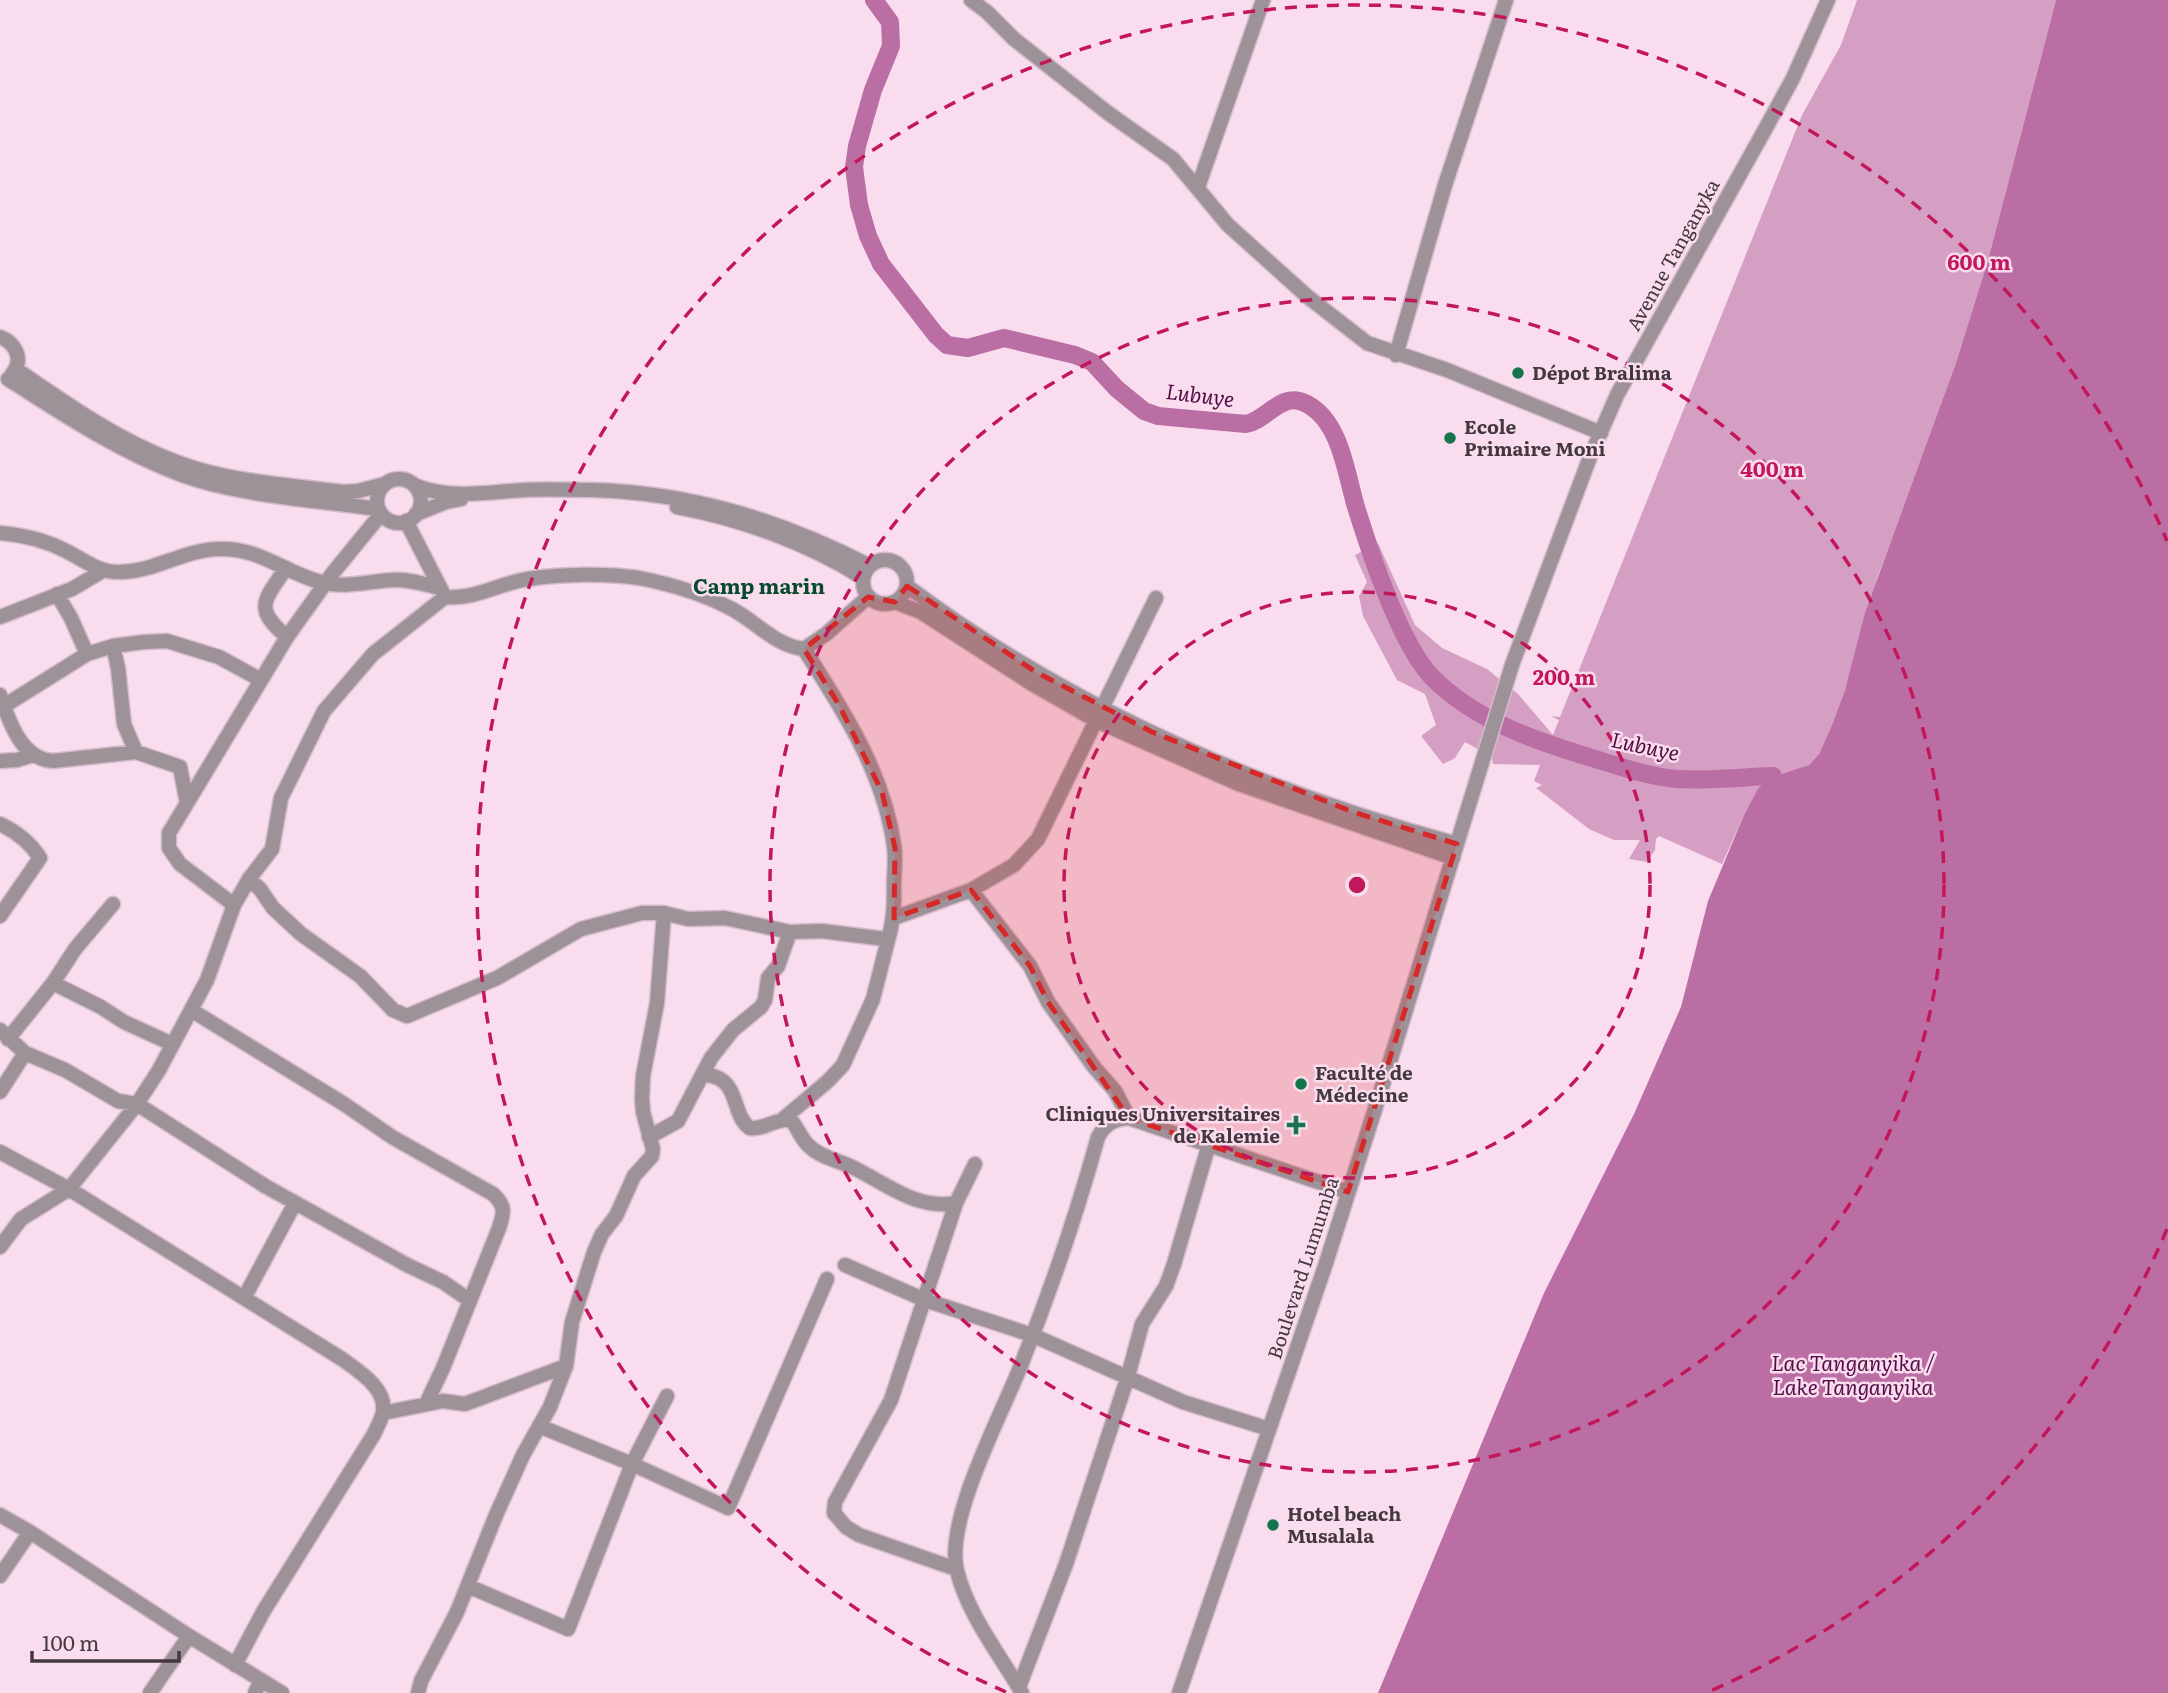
<svg xmlns="http://www.w3.org/2000/svg" width="2168" height="1693" font-family="Literata,serif">
<rect width="100%" height="100%" fill="#f9dcee"/>
<!-- green -->
<path fill="#d59fc3" d="M1857,0H2056L1988,260L1956,363L1912,487L1878,576L1845,690L1832,725L1819,754L1809,765L1796,771L1773,776L1762,784L1744,815L1722,864L1659,836L1656,839L1655,850L1647,862L1629,859L1640,840H1614L1589,829L1536,788L1542,785L1534,781L1540,765L1493,764L1492,757L1465,742L1455,758L1443,764L1421,736L1436,725L1425,694L1397,680L1363,616L1359,596L1367,582L1355,555L1378,543L1415,625L1442,648L1487,669L1518,694L1553,735L1559,720L1551,716L1560,717L1802,115L1841,45Z"/>
<!-- water -->
<path fill="#bb6ea4" d="M2056,0H2168V1693H1378L1544,1293L1634,1114L1681,1007L1708,901L1744,815L1758,789L1767,779L1809,765L1819,754L1832,725L1845,690L1865,613L1956,363L1988,260Z"/>
<g fill="none" stroke-linecap="round" stroke-linejoin="round">
<!-- river -->
<path stroke="#bb6ea4" stroke-width="18" d="M874,0L890,22L891,46L873,90L857,146L854,167L859,205L868,236L881,264L936,335L947,345L968,348L1004,338L1075,355L1092,362L1117,389L1144,411L1158,416L1246,424C1268,420 1281,390 1307,404C1341,422 1346,474 1356,507C1370,552 1400,643 1431,676C1476,723 1545,744 1605,762C1629,769 1652,777 1677,779C1709,781 1741,777 1773,776"/>
<defs>
<path id="minor" d="M971,0L987,12L1014,39L1108,113L1173,159L1228,225L1308,297L1367,343L1447,370L1601,433
M1198,187L1263,0
M0,337C16,343 24,360 12,374
M1396,355L1445,185L1506,0
M16,369C71,407 129,448 194,468C242,483 294,485 343,492L358,491L385,484
M8,379C64,415 120,452 182,475C239,496 317,500 378,509
M377 501a22 22 0 1 1 44 0a22 22 0 1 1-44 0Z
M414,485C449,500 487,492 525,490C548,489 571,490 594,490C693,493 782,521 870,566
M677,507C741,519 808,543 863,578
M416,514L446,502L461,499
M406,521L445,597C474,600 500,583 528,579C561,574 606,573 639,578C670,584 703,594 730,608C756,621 775,646 804,649L826,634L868,597
M0,533C24,535 45,540 66,551C82,559 97,571 115,572C151,574 182,550 218,549C261,547 285,574 324,583C346,588 370,581 393,580C409,579 424,584 440,588
M863 582a22 22 0 1 1 44 0a22 22 0 1 1-44 0Z
M286,568C264,601 253,608 287,637
M907,586C1070,708 1262,791 1457,844
M57,594L71,618L87,654
M895,602L921,612L1034,685L1097,721L1239,784L1453,858
M0,617L72,589L104,570
M113,646L118,668L124,724L136,752
M0,695C9,721 21,759 53,761L136,752L180,767L187,803
M4,706L87,654L113,646L144,642L167,641L219,657L261,680
M0,761L17,760L33,755
M0,824C17,832 30,842 40,858L0,916
M249,879L260,889L273,908L301,934L360,976L393,1010L407,1016L497,978L581,929L642,913H664L688,919L725,918L790,932L822,931L885,939L889,936C894,919 894,902 894,884C894,872 896,858 894,846C884,773 843,710 804,649
M971,890L1030,966L1048,1002L1094,1067L1115,1091L1129,1118
M234,905L180,864L169,848V833L287,637L332,574L381,514
M894,918L971,890L1014,865L1038,839L1156,598
M53,983L101,1007L124,1022L172,1044
M191,1010L344,1104L392,1137L493,1194C506,1206 504,1213 499,1228L443,1368L426,1404
M0,1030L25,1053L65,1070L118,1101L137,1104L265,1186L407,1265L443,1282L469,1300
M8,1039L53,983L75,949L113,904
M703,1074C709,1075 715,1076 720,1079C738,1089 734,1118 750,1128C765,1130 775,1118 791,1120C798,1128 801,1139 809,1146C820,1157 839,1161 852,1167C887,1184 916,1210 956,1203L975,1164
M0,1092L25,1053
M783,1119L828,1081L843,1065L873,999L889,936
M649,1137L678,1121L711,1058L733,1030L761,1007L765,1000L768,978L778,966L790,932
M0,1152L69,1189L342,1359C358,1371 387,1388 383,1412C382,1419 377,1427 374,1434L263,1612L235,1665
M0,1247L21,1219L69,1189L137,1104L159,1070L207,980L234,905L249,879L272,849L281,798L324,711L373,654L445,597
M845,1265L925,1300L1032,1335L1183,1402L1269,1429
M244,1298L295,1203
M383,1413L443,1401L465,1404L566,1366L572,1322L594,1252L602,1234L616,1216L634,1176L652,1156L653,1149L643,1112L642,1098L643,1076L657,1003L664,913
M539,1426L632,1464L728,1508L827,1279
M0,1515L30,1532L189,1636L282,1693
M956,1569L859,1535L846,1527L834,1513L835,1502L891,1400L956,1203
M0,1576L30,1532
M468,1586L568,1629L632,1464L667,1396
M1019,1687L1066,1564L1128,1376L1142,1324L1166,1286L1174,1264L1209,1144
M150,1693L189,1636
M255,1693L261,1680
M418,1693L421,1681L457,1612L496,1515L523,1455L550,1407L566,1366
M1022,1693C1000,1655 968,1615 957,1571C944,1519 1004,1411 1023,1360C1052,1287 1077,1213 1098,1137C1105,1124 1114,1119 1129,1118L1348,1192
M1179,1693L1325,1266L1384,1081L1512,665L1590,457L1617,395L1768,124L1793,78L1828,0"/>
</defs>
<!-- minor casing -->
<use href="#minor" stroke="#d5bbcb" stroke-width="17"/>
<!-- minor -->
<use href="#minor" stroke="#9e9299" stroke-width="14"/>
</g>
<!-- marked area -->
<path fill="#d62828" fill-opacity="0.2" stroke="#d62828" stroke-width="5" stroke-dasharray="14 9" stroke-linejoin="round" d="M907,586L1036,672L1152,732L1353,812L1457,844L1348,1192L1129,1118L1048,1002L1030,966L971,890L894,918L895,848L882,792L839,705L804,649L868,597L895,602Z"/>
<!-- distance rings -->
<g fill="none" stroke="#c2185b" stroke-width="3.5" stroke-dasharray="12 9">
<circle cx="1357" cy="885" r="293"/>
<circle cx="1357" cy="885" r="587"/>
<path d="M2167 1229A880 880 0 0 1 1708 1692M1006 1692A880 880 0 1 1 2167 541"/>
</g>
<!-- markers -->
<g fill="#14754c" stroke="#f9dcee" stroke-width="2.5">
<circle cx="1518" cy="373" r="7"/>
<circle cx="1450" cy="438" r="7"/>
<circle cx="1301" cy="1084" r="7"/>
<path d="M1292.5 1114.5h7v7h7v7h-7v7h-7v-7h-7v-7h7z"/>
<circle cx="1273" cy="1525" r="7"/>
</g>
<g text-anchor="middle" stroke-width="5" stroke-linejoin="round" paint-order="stroke">
<!-- street labels -->
<g font-size="19" fill="#43383f" stroke="#f9dcee">
<text transform="translate(1673 255) rotate(-61)" y="7">Avenue Tanganyka</text>
<text transform="translate(1303 1268) rotate(-72)" y="7">Boulevard Lumumba</text>
</g>
<!-- poi labels -->
<g font-size="19" font-weight="bold" fill="#43383f" stroke="#f9dcee" text-anchor="start">
<text x="1532" y="380">Dépot Bralima</text>
<text x="1464" y="434">Ecole<tspan x="1464" dy="22">Primaire Moni</tspan></text>
<text x="1315" y="1080">Faculté de<tspan x="1315" dy="22">Médecine</tspan></text>
<text x="1280" y="1121" text-anchor="end">Cliniques Universitaires<tspan x="1280" dy="22">de Kalemie</tspan></text>
<text x="1287" y="1521">Hotel beach<tspan x="1287" dy="22">Musalala</tspan></text>
</g>
<!-- water labels -->
<g font-size="21" font-style="italic" fill="#530c44" stroke="#f9dcee">
<text transform="translate(1200 396) rotate(7)" y="7">Lubuye</text>
<text transform="translate(1645 747) rotate(12)" y="7">Lubuye</text>
<text x="1853" y="1371">Lac Tanganyika /<tspan x="1853" dy="24">Lake Tanganyika</tspan></text>
</g>
<!-- neighbourhood labels -->
<g font-size="21" font-weight="bold" fill="#064a2e" stroke="#f9dcee">
<text x="759" y="594">Camp marin</text>
</g>
</g>
<circle cx="1357" cy="885" r="10" fill="#c2185b" stroke="#f9dcee" stroke-width="3.5"/>
<g font-size="21" text-anchor="middle" font-weight="bold" fill="#c2185b" stroke="#f9dcee" stroke-width="5" stroke-linejoin="round" paint-order="stroke">
<text x="1979" y="270">600 m</text>
<text x="1772" y="477">400 m</text>
<text x="1564" y="685">200 m</text>
</g>
<!-- scale -->
<path d="M32 1651v10h147v-10" fill="none" stroke="#43383f" stroke-width="3.5"/>
<text x="42" y="1651" font-size="21" fill="#43383f" stroke="#f9dcee" stroke-width="5" paint-order="stroke">100 m</text>
</svg>
